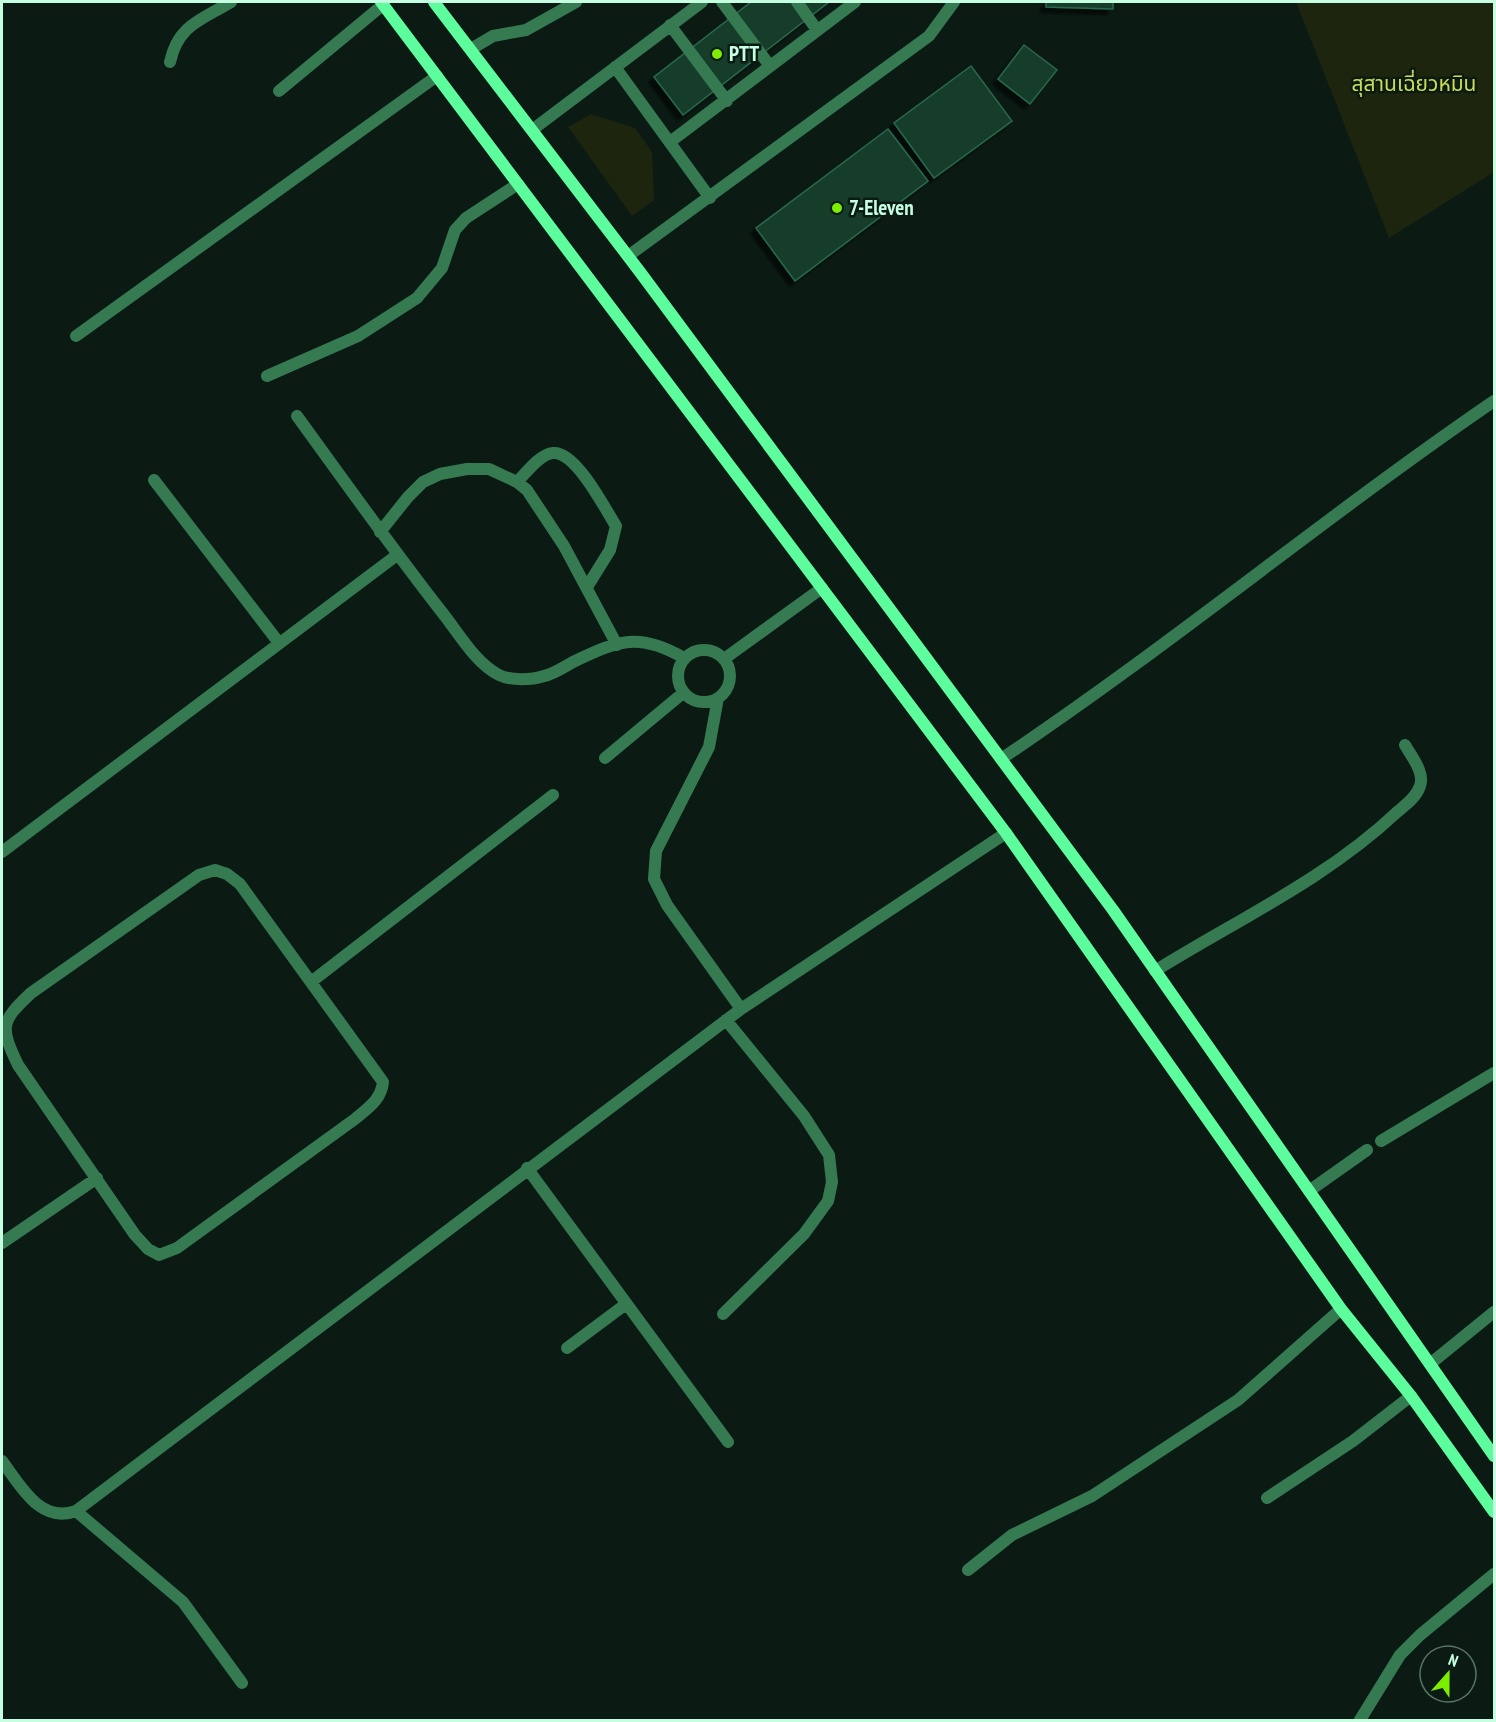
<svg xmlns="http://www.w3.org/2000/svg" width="1496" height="1722" font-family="'PT Sans Narrow','Noto Sans Thai',sans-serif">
<defs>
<filter id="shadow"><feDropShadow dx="-5.5" dy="5.5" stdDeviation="1.5" flood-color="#0009"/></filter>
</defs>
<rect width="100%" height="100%" fill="#0b1b14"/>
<!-- green -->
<path fill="#1d250e" d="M1296,2H1494V172L1389,238Z
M591,114L635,128L652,152L654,200L632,216L568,127Z"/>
<!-- building -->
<path fill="#173c2c" stroke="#29684d" stroke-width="1.5" filter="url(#shadow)" d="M751,2H829L683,115L654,77Z
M1046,2H1113V9L1046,7Z
M1024,45L1057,70L1030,104L998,79Z
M971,66L1012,121L934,178L894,123Z
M888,129L928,181L795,281L756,228Z"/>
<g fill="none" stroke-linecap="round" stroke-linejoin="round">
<!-- service -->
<path stroke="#367a52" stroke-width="12" d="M722,2L770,66
M797,2L817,30
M670,25L727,101
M471,49L493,36L526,30L576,2
M170,62C178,25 201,20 231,2
M615,67L710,198
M279,91L384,4
M532,130L702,2
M670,142L855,2
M628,256L929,36L954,2
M297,416C345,482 391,547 441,611C458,632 475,663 499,675C511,681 532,680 544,676C554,674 564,667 573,662C619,640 639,632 684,658
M154,480L279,643
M517,482C526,473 540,454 553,453C576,451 605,509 616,526L610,550L587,587
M380,532L408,497L423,482L440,474L467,469H489L517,482L527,490L564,546L617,645
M678 676a26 26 0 1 1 52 0a26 26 0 1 1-52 0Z
M724,659L822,588
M718,698L709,747L656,851L654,879L667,905L741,1009
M605,758L683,693
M2,852L397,555
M215,870L227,874L240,884L383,1082C381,1100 368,1108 355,1119L177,1248L159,1255L148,1249L135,1235L18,1065C0,1027 0,1022 31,993L199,875Z
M1155,971C1235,921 1326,879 1396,813C1405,805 1416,798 1420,786C1425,773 1412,757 1405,745
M311,982L553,795
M527,1168L728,1442
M2,1243L97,1178
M723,1314L804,1234L828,1201L832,1182L829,1155L804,1116L726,1020
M567,1348L626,1304
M1430,1364L1494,1312
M2,1461C21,1486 40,1524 76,1511L741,1009L1006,833
M1267,1498L1353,1441L1411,1396
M76,1511L183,1602L242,1683
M968,1570L1012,1535L1092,1496L1238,1400L1341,1309
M1360,1720L1400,1655L1420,1635L1494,1574"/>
<!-- minor -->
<path stroke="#367a52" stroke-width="12" d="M76,336L437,76
M267,376L358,336L417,298L442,268L455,230L466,218L518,184
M1001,759C1170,646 1326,516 1494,401
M1381,1141L1494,1073
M1309,1191L1367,1150"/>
<!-- secondary -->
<path stroke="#5dfd9e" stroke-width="12" d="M381,2L1006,833L1341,1309L1411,1396L1494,1512
M434,2L640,272L1113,910L1494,1456"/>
</g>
<!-- markers -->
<g fill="#7dee02" stroke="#0b1b14" stroke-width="2">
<circle cx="717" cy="54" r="6"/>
<circle cx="837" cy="208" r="6"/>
</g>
<g text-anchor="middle" stroke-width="5" stroke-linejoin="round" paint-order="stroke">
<!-- poi labels -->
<g font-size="21" font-weight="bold" fill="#c5fee1" stroke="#0b1b14" text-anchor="start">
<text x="729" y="61">PTT</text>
<text x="849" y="215">7-Eleven</text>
</g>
<!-- park labels -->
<g font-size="21" fill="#cbdc54" stroke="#0b1b14">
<text x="1414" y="91">สุสานเฉี่ยวหมิน</text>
</g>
</g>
<!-- border -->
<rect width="1496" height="1722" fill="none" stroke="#c5fee1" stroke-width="6"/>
<!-- north arrow -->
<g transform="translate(1448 1674) rotate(21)"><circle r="28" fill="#0b1b14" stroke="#557666" stroke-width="1.5"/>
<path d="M0-4.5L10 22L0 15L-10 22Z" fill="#7dee02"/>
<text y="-9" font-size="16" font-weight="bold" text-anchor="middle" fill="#c5fee1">N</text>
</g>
</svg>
